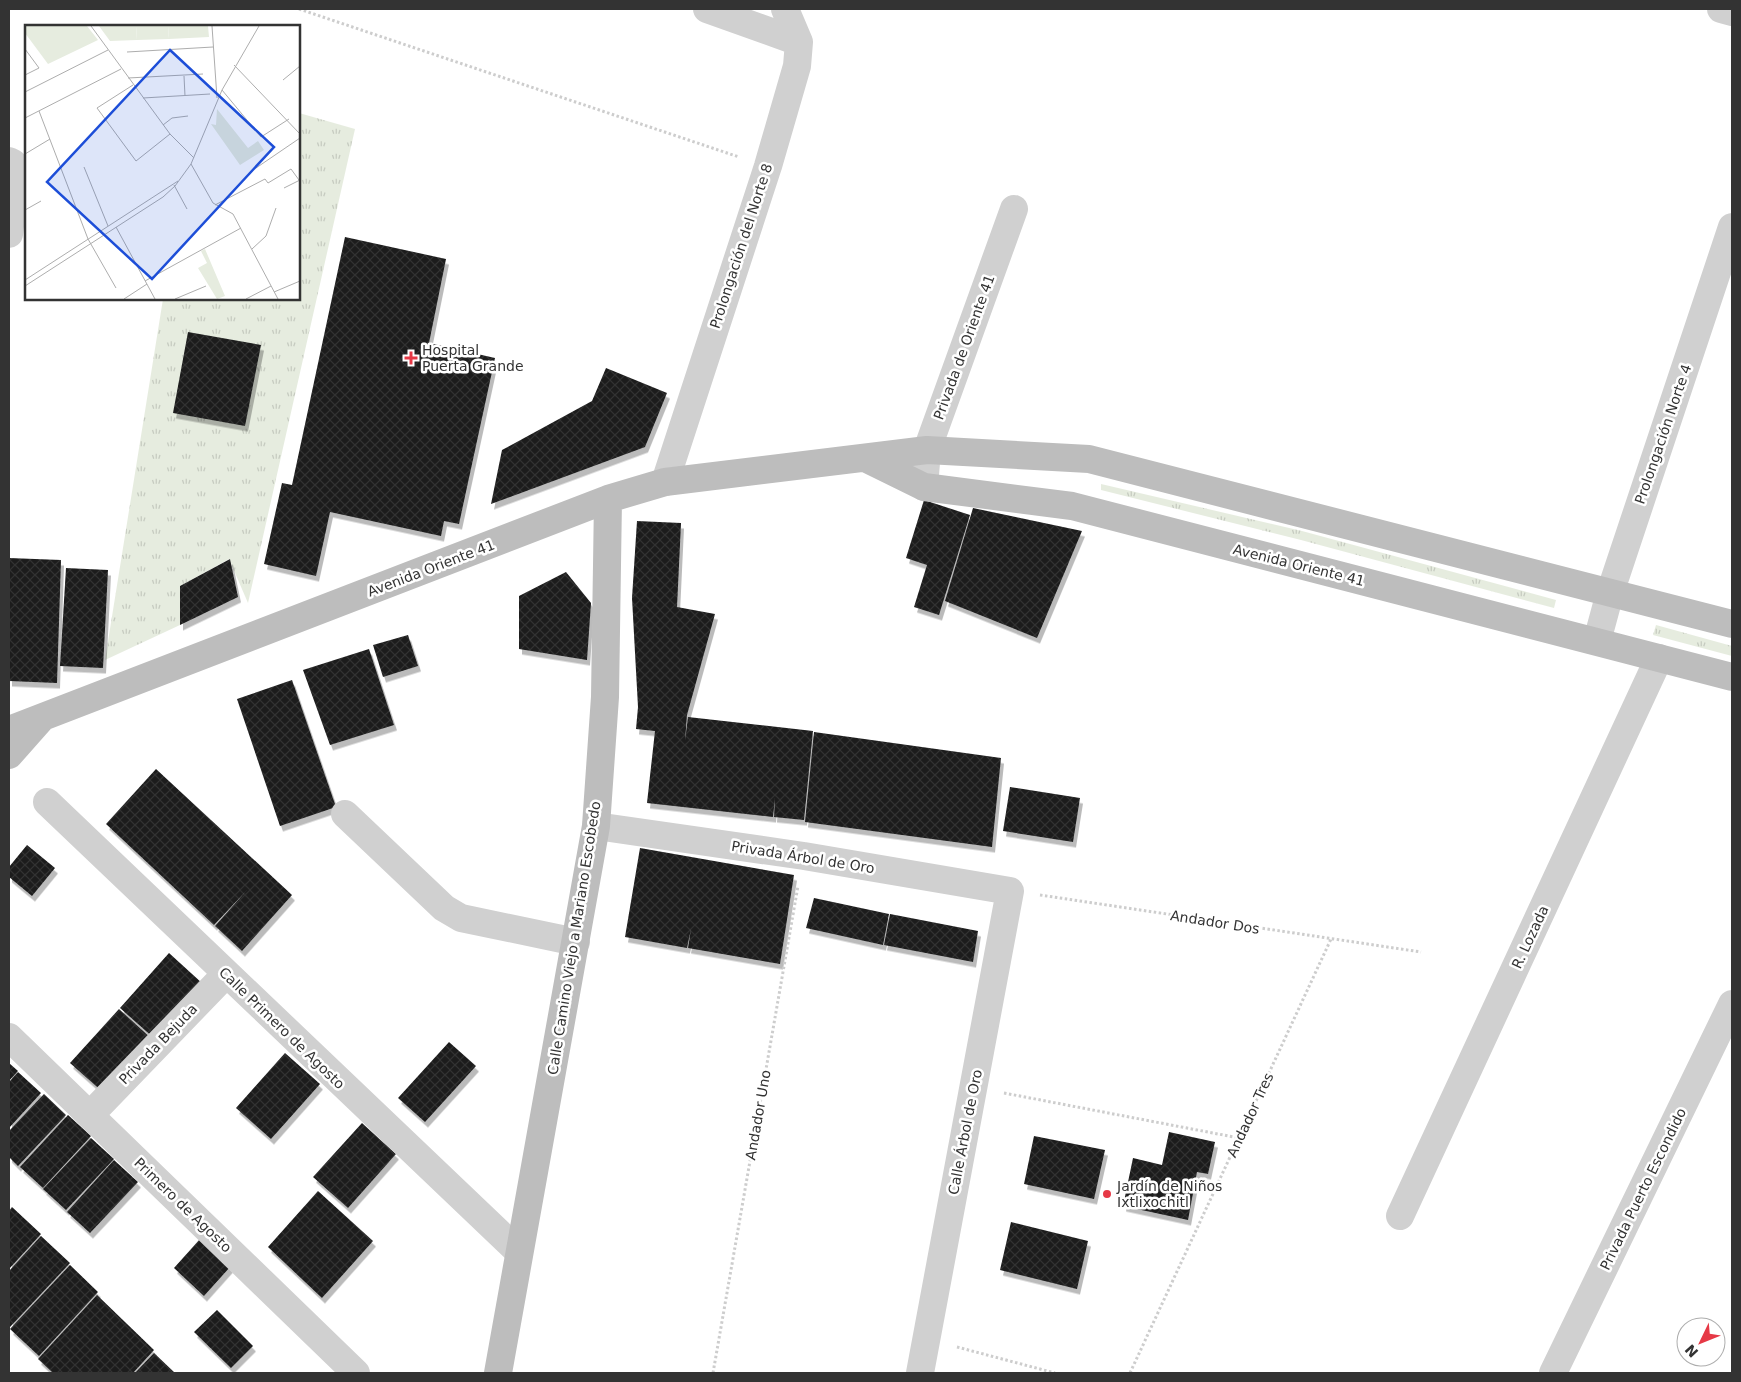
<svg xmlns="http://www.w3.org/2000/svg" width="1741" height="1382" font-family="'DejaVu Sans',sans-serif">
<defs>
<pattern id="grass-tufts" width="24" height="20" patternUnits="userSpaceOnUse" patternTransform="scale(1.25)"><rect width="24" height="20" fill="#e6ecdf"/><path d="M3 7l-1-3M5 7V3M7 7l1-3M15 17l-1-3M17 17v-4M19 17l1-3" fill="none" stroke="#c6cbc0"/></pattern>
<pattern id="building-cross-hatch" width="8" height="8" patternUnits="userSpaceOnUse" patternTransform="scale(1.25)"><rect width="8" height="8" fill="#1a1a1a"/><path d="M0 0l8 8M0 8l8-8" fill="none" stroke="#333"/></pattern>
<filter id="shadow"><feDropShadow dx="3" dy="5.5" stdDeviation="0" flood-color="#0004"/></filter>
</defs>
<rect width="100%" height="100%" fill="#fff"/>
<!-- grass -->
<path fill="url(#grass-tufts)" d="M299,113L355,129L248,603L229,559L180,586V625L105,660L163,299H299Z
M1101,484L1302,531L1556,600L1554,608L1301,540L1101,490Z
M1656,625L1732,646V656L1653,635Z"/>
<!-- building -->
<path fill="url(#building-cross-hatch)" filter="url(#shadow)" d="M345,237L446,259L429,343L495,358L459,524L444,521L441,536L330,512L316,576L264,564L282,483L292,485Z
M188,332L261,345L245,426L173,413Z
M606,368L667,393L645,447L491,504L502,450L592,401Z
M924,500L970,515L939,615L914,607L927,565L906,558Z
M973,508L1082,531L1037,638L945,601Z
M637,521L681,523L677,607L715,614L687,715L685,741L688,717L813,731L804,820L774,817L775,798L773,817L647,803L655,731L636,729L638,707L632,598Z
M9,558L61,560L57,683L9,681Z
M230,559L238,597L180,625V586Z
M66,568L108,570L103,668L60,666Z
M566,572L591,603L587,660L519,649V596Z
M408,635L418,666L383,677L373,645Z
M369,649L394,725L330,745L303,670Z
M292,680L336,807L280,826L237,699Z
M814,732L1001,758L992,847L805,822Z
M156,769L292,895L242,951L215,926L247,890L214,925L106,824Z
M1010,787L1080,798L1073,842L1003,831Z
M27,845L55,868L32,896L9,877V867Z
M640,848L794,875L780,964L688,948L691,929L687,948L625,937Z
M814,898L889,914L883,945L806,928Z
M890,914L978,931L973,962L884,945Z
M169,953L203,984L155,1039L120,1008Z
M119,1009L153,1040L105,1094L70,1063Z
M449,1042L476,1066L425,1122L398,1098Z
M285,1053L320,1084L271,1139L236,1108Z
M9,1063L18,1071L9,1081Z
M18,1072L41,1093L9,1128V1082Z
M44,1094L66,1115L18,1166L9,1157V1131Z
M68,1115L91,1136L43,1188L20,1167Z
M362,1123L396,1154L348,1208L313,1177Z
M1169,1132L1215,1142L1208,1174L1197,1172L1188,1220L1123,1206L1133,1158L1162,1165Z
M1034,1136L1105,1150L1094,1199L1024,1184Z
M91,1138L114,1159L66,1210L43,1189Z
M114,1160L138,1182L90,1233L67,1212Z
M318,1191L373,1241L322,1298L268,1247Z
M12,1207L41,1234L9,1269V1211Z
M1011,1222L1088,1241L1077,1289L1000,1270Z
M41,1236L70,1263L10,1327L9,1271Z
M200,1239L230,1267L204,1296L174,1268Z
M70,1265L98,1292L39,1356L10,1329Z
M97,1295L154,1350L133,1373H53L38,1359Z
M217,1310L253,1346L231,1368L194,1332Z
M154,1353L175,1373H135Z"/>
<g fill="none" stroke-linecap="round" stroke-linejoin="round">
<!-- path -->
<path stroke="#cdcdcd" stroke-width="3" stroke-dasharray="2.5 2.5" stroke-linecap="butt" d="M299,9L739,157
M1040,895L1421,952
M1004,1093L1239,1138
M957,1347L1055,1373
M713,1373L798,886
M1130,1373L1331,939"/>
<!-- street -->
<path stroke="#d0d0d0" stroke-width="28" d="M707,9L799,42
M1721,9L1732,12
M9,161L13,163L16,177L9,234
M665,482L768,166L797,66L799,42L785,9
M924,487L927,450L1014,209
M1597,641L1610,593L1732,227
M47,802L519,1252
M345,814L444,908L461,918L576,942
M596,826L804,856L1010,891L920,1373
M9,1037L356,1373
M90,1115L226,974
M1400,1216L1659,658
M1553,1373L1732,1004"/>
<!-- secondary -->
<path stroke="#bdbdbd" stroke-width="28" d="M867,459L924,487L1072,506L1732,677
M9,730L608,499L665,482L927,450L1089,459L1732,624
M9,755L40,720
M498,1373L596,826L605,697L608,499"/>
</g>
<!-- markers -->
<g fill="#e63946" stroke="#fff" stroke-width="2">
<path d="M408.5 350.5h5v5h5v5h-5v5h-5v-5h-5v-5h5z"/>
<circle cx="1107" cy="1194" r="5"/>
</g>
<g text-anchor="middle" stroke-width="5" stroke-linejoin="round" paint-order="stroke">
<!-- street labels -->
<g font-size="14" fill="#333" stroke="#fff">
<text transform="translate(741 246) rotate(-72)" y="5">Prolongación del Norte 8</text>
<text transform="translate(964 347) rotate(-70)" y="5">Privada de Oriente 41</text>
<text transform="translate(1663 434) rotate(-71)" y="5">Prolongación Norte 4</text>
<text transform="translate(1299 565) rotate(14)" y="5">Avenida Oriente 41</text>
<text transform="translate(431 568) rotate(-21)" y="5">Avenida Oriente 41</text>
<text transform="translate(803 857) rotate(9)" y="5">Privada Árbol de Oro</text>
<text transform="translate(1215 922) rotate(9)" y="5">Andador Dos</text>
<text transform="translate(1530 937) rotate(-65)" y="5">R. Lozada</text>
<text transform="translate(574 938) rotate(-81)" y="5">Calle Camino Viejo a Mariano Escobedo</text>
<text transform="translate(282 1028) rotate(44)" y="5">Calle Primero de Agosto</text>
<text transform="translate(158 1044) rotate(-46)" y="5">Privada Bejuda</text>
<text transform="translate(758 1115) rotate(-80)" y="5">Andador Uno</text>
<text transform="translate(1250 1115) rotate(-65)" y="5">Andador Tres</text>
<text transform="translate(965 1132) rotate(-79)" y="5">Calle Árbol de Oro</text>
<text transform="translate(1643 1189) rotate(-64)" y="5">Privada Puerto Escondido</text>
<text transform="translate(183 1205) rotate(44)" y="5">Primero de Agosto</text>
</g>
<!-- poi labels -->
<g font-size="14" fill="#333" stroke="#fff" text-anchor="start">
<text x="422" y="355">Hospital<tspan x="422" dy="16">Puerta Grande</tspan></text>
<text x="1117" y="1191">Jardín de Niños<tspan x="1117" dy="16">Ixtlixochitl</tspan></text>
</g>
</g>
<!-- overview -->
<g transform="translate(25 25)">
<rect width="275" height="275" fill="#fff"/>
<path d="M192,84L223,123L233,116L239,125L215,140L186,99L191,100ZM180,224L200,271L192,274L173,243L182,238L176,226Z" fill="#e6ecdf"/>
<path d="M0,1H62L73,15L23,39L0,8ZM74,1H111L112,15L85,16ZM143,1H183L184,12L144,14Z" fill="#e6ecdf"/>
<path d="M111,1H143L144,14L112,15Z" fill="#e6ecdf"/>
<path fill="none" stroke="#adadad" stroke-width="1" d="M66,1L145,109L169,133M187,1L192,73M0,24L14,43L0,50M102,27L188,22M209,40L275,109M159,51L160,71M103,53L178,49M258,55L275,41M108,60L72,83L111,136L145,109M197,65L236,112L264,94M0,67L83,25M118,73L185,69M14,86L63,214L91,263M0,93L96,44M138,100L147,93L163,91M0,129L25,114M166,139L188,178L208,189L253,274M59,142L83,201M231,143L275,113M149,160L162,184M259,163L275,155M190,180L240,154L243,158L266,144L274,155M0,185L16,176M91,202L130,274M227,224L241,211L251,183M0,255L153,156M120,256L216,203M0,261L138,172L150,161L166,139L197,65L234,1M249,267L275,256M99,274L122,259M150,274L181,261M221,274L246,261"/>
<path fill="#1d4ed8" fill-opacity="0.15" stroke="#1d4ed8" stroke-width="2.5" d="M145,25L249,122L127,254L22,157Z"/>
<rect width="275" height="275" fill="none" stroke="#333" stroke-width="2.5"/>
</g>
<!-- border -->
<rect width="1741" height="1382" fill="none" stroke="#333333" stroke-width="20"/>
<!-- north arrow -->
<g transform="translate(1701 1342) rotate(227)"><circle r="24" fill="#ffffff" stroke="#adadad"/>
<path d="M0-4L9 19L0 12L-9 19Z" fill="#e63946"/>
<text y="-8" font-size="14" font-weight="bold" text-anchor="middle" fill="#333333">N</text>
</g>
</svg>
